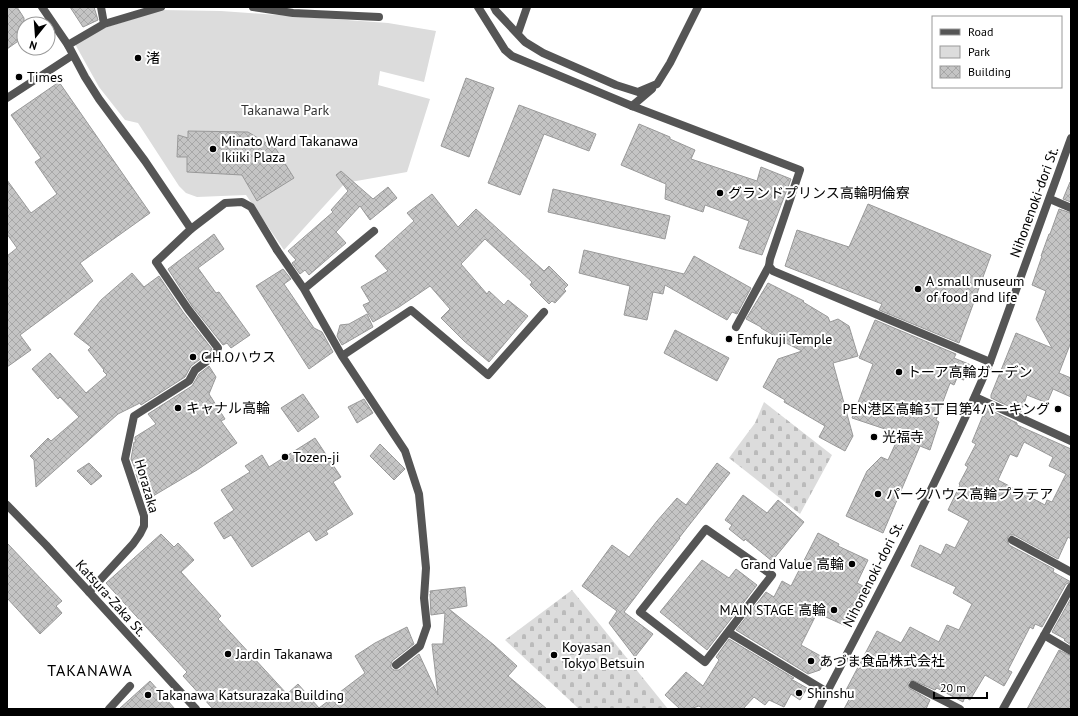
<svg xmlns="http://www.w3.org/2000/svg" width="1078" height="716" font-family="'PT Sans','Noto Sans JP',sans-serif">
<defs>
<pattern id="cemetery-stones" width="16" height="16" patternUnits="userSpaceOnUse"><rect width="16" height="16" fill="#dcdcdc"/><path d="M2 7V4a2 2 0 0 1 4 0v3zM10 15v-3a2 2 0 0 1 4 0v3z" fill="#bbb"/></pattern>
<pattern id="building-cross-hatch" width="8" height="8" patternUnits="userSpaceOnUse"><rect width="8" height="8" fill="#c4c4c4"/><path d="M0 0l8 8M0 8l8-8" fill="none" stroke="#a7a7a7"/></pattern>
</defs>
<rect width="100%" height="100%" fill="#fff"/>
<!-- cemetery -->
<path fill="url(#cemetery-stones)" d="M764,402L832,455L800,514L729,458L755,423Z
M572,590L668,709H579L505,640Z"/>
<!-- park -->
<path fill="#dcdcdc" d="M162,10L221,11L388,23L436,31L424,82L380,71L378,85L430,99L407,172L345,183L284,250L246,195L197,197L186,193L179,186L138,123L125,120L99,87L75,44L104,28Z"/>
<!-- building -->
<path fill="url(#building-cross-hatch)" stroke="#999" fill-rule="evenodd" d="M7,7H17L24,18V37L7,49Z
M70,7H94L98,20L83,27Z
M466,78L494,88L469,157L441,146Z
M59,82L150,213L80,263L93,281L20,335L31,350L7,367V256L17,248L7,234V180L31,213L57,194L35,162L41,158L11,115Z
M519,105L596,134L589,151L544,134L520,195L488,183Z
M639,124L670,137V139L695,150L691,159L757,181L761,167L791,179L762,255L739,248L749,221L705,205L703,212L665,199L666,184L621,165Z
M188,131L248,132L276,149L294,178L257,201L242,175L187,172V157H177L178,135L188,138Z
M341,171L373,199L388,187L397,198L370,220L360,206L336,232L346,243L309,275L305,270L300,274L292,263L296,260L288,251L333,212L331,210L348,191L336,175Z
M1070,182H1071V202L1063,199Z
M553,189L670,216L665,239L548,212Z
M432,194L458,227L476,209L544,271L549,266L568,285L564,289L566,291L555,303L552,301L549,304L530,285L532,282L485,239L461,264L487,294L489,291L504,305L508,300L528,316L489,362L464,341L441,318L450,309L430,286L399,307L373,322L363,305L370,302L361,287L388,271L375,256L414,221L407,213Z
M868,204L991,255L959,343L879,310L882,304L785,266L797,230L849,247Z
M1059,209L1071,213V342L1059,373L1071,378V397L1053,389L1047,403L1027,395L1021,412L991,398V395L1016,333L1052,348L1036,319L1046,291L1032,285L1042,256H1041L1049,234H1050Z
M214,234L224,249L198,268L216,293L219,292L250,335L231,348L227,343L223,345L192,306L168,269Z
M584,250L684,274L694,256L751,288L737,314L732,312L727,320L665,285L663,294L653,292L647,320L624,315L630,286L579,273Z
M283,269L291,279L284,284L314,328L322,332L333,352L309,369L256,286Z
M132,273L144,287L159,276L183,312L212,349L211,351L191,366L185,377L141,405L140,403L118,414L36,487L34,460L30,456L48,438L51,441L79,417L60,397L58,399L32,369L50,353L86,393L107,375L103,371L104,370L88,350L91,347L74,334L101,300Z
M768,283L804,301L803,302L828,317L830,322L838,319L849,326L858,356L833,363L853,436L845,451L819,437L825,426L784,402L785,400L763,387L778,359L802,351L772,336L773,335L761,328V327L746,319Z
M367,314L373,327L342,345L337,336L340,325L349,324Z
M875,320L956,354L954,358L971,365L964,380L957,378L954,385L950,383L936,420L939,422L930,450L920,446L883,533L846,516L867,471L881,457L888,460L900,434L852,418L873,364L859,358Z
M675,330L729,358L717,381L664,353Z
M209,366L216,377L209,394L225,419L221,421L237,443L197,470L148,499L139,483L136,474L137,473L131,459L134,442H136L135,440V437L156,424L148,414L192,386L199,374Z
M303,394L319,417L298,432L281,408Z
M364,399L373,413L357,423L348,407Z
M986,408L1017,423V425L1071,449V539L1068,537L1058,559L1014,535H1009L1007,540L1009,545L1054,569L1053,572L1071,582L1066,584L1042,627L1035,624L1033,629L1030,627L1008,670L1012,672L1004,686L985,675L970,700L965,697L963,702L937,688L935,690L912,680L908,683L909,688L930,700L926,709H844L852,694L846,690L877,631L901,643L910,627L939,642L947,625L959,630L972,604L953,593L956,587L911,566L920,545L941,555L946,544L955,548L969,521L948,510L960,485L959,484L968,467L965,465L976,444L972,442ZM1024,442L1053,457L1049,466L1066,474L1052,502L1047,500L1045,505L998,480L1010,454L1017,457Z
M315,438L341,477L333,482L353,514L326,531L328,534L316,541L309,531L252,567L231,535L224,539L214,523L234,510L221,490L250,472L245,466L262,455L269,467Z
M380,444L405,469L394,480L370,456Z
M89,463L102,476L91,485L77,471Z
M717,463L730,473L679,538H680L624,612L653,634L635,657L609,623L617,611L582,586L612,545L629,557L657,521L677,498L686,505Z
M743,495L767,513L778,500L804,522L772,561L745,539L744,541L729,529L732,525L725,520Z
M818,533L839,544L838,546L868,560L857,583L863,586L854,603L856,607L846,626L817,613L801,645L826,659L820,670L808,674L736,630L766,592L774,597L782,581L791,586Z
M161,534L174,547L178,543L194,560L181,572L221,616L218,619L287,694L298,684L319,708L365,673L355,656L375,643L407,627L414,644L392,661L391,665V668L394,670H399L419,654L438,695L432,644H443L445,613L431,615L430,594H431L430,591L465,587L467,606L449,609L494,645L517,666L508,676L547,709H213L183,676L187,672L106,583Z
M7,543L62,601L56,606L62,613L40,634L7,598Z
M702,560L729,578L736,569L757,585L707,650L660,612Z
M1071,598V645L1064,640L1065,639L1052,632Z
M729,639L794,678L791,679L807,688L800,700L791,694L784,707L769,700L765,705L754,697L743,709H703L699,706L690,709H680L665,695L686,672L703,686L719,660L716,657Z
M1059,650L1071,656V709H1027Z
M150,681L175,709H119Z"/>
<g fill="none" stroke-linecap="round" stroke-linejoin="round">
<!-- service -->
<path stroke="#555" stroke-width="8" d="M101,7L104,24
M253,7L293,13L379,17
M494,7L496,11L525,42L543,53L616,85L638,92L657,84L670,63L698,7
M518,33L527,7
M68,45L104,24L161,7
M632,106L652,89
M277,250L304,289L342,356L411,310L488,375L544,312
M304,289L374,231
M736,327L769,266
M342,356L405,451L419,494L426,568L424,598L427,626L420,646L396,665
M1012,540L1071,572
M89,592L133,544L140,534L144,526V516L125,459L134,416L189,381L195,370L216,354L218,348L188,309L156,262L191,229
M913,685L960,709
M109,709L130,686"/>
<!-- minor -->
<path stroke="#555" stroke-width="8" d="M42,7L68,45L85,77L99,99L145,161L191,229L225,203L242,202L251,207L277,250
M7,98L73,55
M632,106L800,170L770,259L769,266L773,271L990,362
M1050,199L1071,208
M975,397L1071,441
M728,632L772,575L706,529L640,612L705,662L728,632L827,692
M1044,635L1071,651
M1003,709L1071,587"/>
<!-- tertiary -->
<path stroke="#555" stroke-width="8" d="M478,7L505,50L512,56L632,106
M7,505L46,545L196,709
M818,709C878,595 939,480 990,362L1071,138"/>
</g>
<!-- markers -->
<g fill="#000" stroke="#fff" stroke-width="1.5">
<circle cx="138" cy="58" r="4"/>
<circle cx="19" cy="77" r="4"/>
<circle cx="213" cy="149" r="4"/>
<circle cx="720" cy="193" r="4"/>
<circle cx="918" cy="289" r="4"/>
<circle cx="729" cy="339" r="4"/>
<circle cx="193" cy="357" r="4"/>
<circle cx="899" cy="372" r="4"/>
<circle cx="178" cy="408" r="4"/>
<circle cx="1058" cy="409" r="4"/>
<circle cx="874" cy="437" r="4"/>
<circle cx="285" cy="457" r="4"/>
<circle cx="878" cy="494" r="4"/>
<circle cx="852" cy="564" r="4"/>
<circle cx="834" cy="610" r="4"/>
<circle cx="228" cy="654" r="4"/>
<circle cx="554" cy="655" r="4"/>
<circle cx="811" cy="661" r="4"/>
<circle cx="799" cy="693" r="4"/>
<circle cx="148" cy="695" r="4"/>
</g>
<g text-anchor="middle" stroke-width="4" stroke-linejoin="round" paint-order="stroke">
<!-- poi labels -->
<g font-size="14" fill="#000" stroke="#fff" text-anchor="start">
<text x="146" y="63">渚</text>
<text x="27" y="82">Times</text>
<text x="221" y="146">Minato Ward Takanawa<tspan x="221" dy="16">Ikiiki Plaza</tspan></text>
<text x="728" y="198">グランドプリンス高輪明倫寮</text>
<text x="926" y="286">A small museum<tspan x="926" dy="16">of food and life</tspan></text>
<text x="737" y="344">Enfukuji Temple</text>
<text x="201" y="362">C.H.Oハウス</text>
<text x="907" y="377">トーア高輪ガーデン</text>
<text x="186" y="413">キャナル高輪</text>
<text x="1050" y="414" text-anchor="end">PEN港区高輪3丁目第4パーキング</text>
<text x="882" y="442">光福寺</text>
<text x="293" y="462">Tozen-ji</text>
<text x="886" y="499">パークハウス高輪プラテア</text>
<text x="844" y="569" text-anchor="end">Grand Value 高輪</text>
<text x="826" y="615" text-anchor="end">MAIN STAGE 高輪</text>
<text x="562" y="652">Koyasan<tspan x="562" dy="16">Tokyo Betsuin</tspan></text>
<text x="236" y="659">Jardin Takanawa</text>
<text x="819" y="666">あづま食品株式会社</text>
<text x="807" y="698">Shinshu</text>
<text x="156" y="700">Takanawa Katsurazaka Building</text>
</g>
<!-- park labels -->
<g font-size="14" fill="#333" stroke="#fff">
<text x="285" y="115">Takanawa Park</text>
</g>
<!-- street labels -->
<g font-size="14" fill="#000" stroke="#fff">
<text transform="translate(1034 202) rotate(-70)" y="5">Nihonenoki-dori St.</text>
<text transform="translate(147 486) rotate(74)" y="5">Horazaka</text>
<text transform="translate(873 574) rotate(-63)" y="5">Nihonenoki-dori St.</text>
<text transform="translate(111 598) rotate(48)" y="5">Katsura-Zaka St.</text>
</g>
<!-- quarter labels -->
<g font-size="16" letter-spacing="1" fill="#000" stroke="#fff">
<text x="90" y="676">TAKANAWA</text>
</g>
</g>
<!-- border -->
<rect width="1078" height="716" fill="none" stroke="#000000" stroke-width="16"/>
<!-- legend -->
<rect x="932" y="16" width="130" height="72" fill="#ffffff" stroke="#999999"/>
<rect x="940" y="29" width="20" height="6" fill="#555555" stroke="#999999"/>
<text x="968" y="36" font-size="12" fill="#000000">Road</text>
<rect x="940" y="46" width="20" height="12" fill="#dcdcdc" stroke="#999999"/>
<text x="968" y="56" font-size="12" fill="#000000">Park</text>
<rect x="940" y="66" width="20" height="12" fill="url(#building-cross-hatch)" stroke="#999999"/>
<text x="968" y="76" font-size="12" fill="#000000">Building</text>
<!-- north arrow -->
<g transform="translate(36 36) rotate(197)"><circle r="19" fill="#ffffff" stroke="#999999"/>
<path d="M0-3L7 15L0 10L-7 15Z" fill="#000000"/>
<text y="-6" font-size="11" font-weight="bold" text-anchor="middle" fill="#000000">N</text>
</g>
<!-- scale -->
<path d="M934 692v6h53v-6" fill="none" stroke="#000000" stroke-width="2"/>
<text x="940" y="692" font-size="12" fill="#000000" stroke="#ffffff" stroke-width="3" paint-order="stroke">20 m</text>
</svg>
